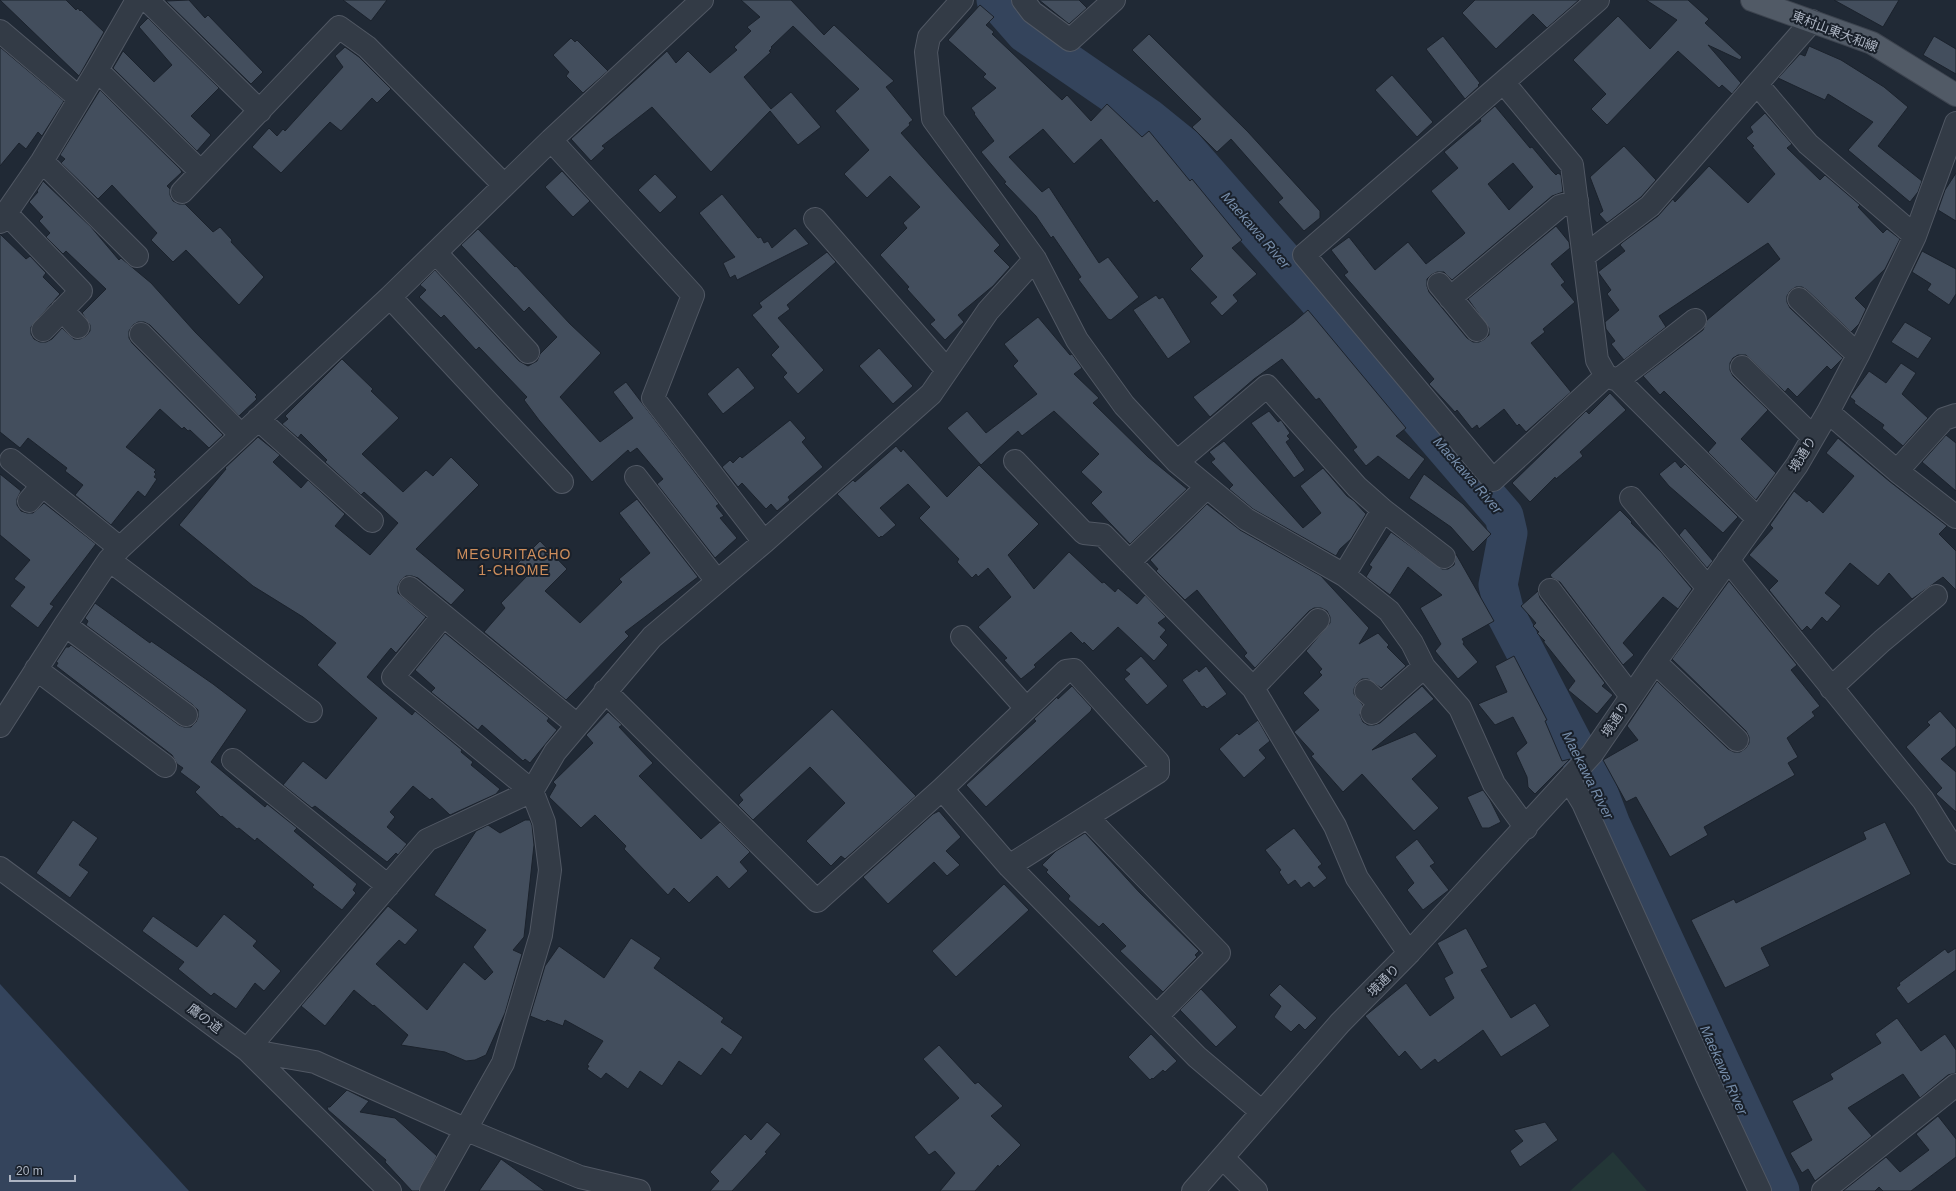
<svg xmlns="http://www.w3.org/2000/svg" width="1956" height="1191" font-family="Helvetica,'Noto Sans JP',sans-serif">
<rect width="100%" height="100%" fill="#202935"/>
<!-- green -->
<path fill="#233637" d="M1613,1152L1647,1191H1570Z"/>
<!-- water -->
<path fill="#34445c" d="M0,984L189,1191H0Z"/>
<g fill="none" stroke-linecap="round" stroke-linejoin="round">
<!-- river -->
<path stroke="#34445c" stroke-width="39" d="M996,0L1025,33L1147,117L1184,147L1313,294L1504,516L1508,533L1498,585L1505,613L1598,791L1611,825L1780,1191"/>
</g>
<!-- building -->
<path fill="#434e5d" stroke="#1b222c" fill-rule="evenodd" d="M0,0H66L76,10L78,8L80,11L81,10L104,32L79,76Z
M189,0L205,18L208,15L263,72L251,84L166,1Z
M343,0H387L371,21Z
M741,0H791L824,35L834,25L894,81L886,87L913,120L909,123L910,125L901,133L1000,245L994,251L1010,267L993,286L958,315L964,322L945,340L930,324L935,320L907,289L909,287L880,255L907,228L903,223L920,207L890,176L867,198L844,174L869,150L835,111L859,89L793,26L771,47L772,48L769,51L771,52L744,77L771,109L791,92L821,127L798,145L770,111L711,172L652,107L602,146L605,148L591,161L571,139L667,51L676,63L688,51L710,73L737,50L734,47L751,31L747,27L760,17Z
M1039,0H1079L1087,8L1069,24Z
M1475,0H1579L1547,28L1533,14L1496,49L1462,13Z
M1646,0H1688L1709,19L1705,23L1742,57L1740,60L1708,45L1741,83L1732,94L1722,85L1719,88L1678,51L1607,125L1591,109L1606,94L1573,60L1618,16L1650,49L1677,20Z
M1834,0H1899L1883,27Z
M980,5L994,17L986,25L994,32L992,34L1062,100L1067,95L1091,121L1107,104L1142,137L1149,131L1190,181L1192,179L1242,240L1232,248L1257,274L1233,295L1238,301L1222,316L1210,303L1217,297L1190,269L1203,256L1157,200L1154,203L1101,139L1074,164L1043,129L1009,157L1042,192L1049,187L1099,263L1108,257L1139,297L1111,320L1108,319L1078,279L1081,277L1053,236L1051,238L1036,216L1004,183L1006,182L981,152L994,141L974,114L975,113L971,108L996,88L983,77L986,74L948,40Z
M148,18L219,88L191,116L211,135L197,151L113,68L123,51L154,82L172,65L139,27Z
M1149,34L1248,132L1320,211V218L1304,231L1278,202L1283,198L1231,139L1217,152L1192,127L1201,119L1132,50Z
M1443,36L1480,83L1478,85L1479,86L1465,99L1426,49Z
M1934,36L1956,49V74L1923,55Z
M571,38L575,42L577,40L608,71L583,93L566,76L569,72L553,55Z
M1809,46L1841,60L1884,87L1908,107L1878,146L1922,181L1918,192L1910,202L1848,150L1873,122L1828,94L1825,100L1778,78L1800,54L1805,56Z
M0,47L64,101L42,136L38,132L26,149L19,143L0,166Z
M345,47L359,57L391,89L377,103L372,98L341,131L330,122L281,173L252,147L269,128L277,136L283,129L285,131L343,67L335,56Z
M1392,75L1433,122L1417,137L1375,90Z
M100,90L180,169L182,172L167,186L170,189V195L173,201L179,204H185L213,232L220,227L232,240L231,242L264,277L239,305L186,250L173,262L151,240L157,233L112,185L98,199L61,163L65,159L60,155Z
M1495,106L1530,148L1532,147L1552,171L1556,175L1558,173L1561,175L1563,192L1552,196L1452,280L1444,272H1437L1431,275L1427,279V286L1429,292L1467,338L1473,342H1479L1485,339L1489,335V328L1468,299L1556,226L1569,242L1570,248L1551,264L1565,282L1561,285L1575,302L1543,329L1545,332L1531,343L1571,392L1526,432L1519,424L1517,426L1504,409L1479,429L1477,425L1472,429L1457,410L1455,412L1429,384L1434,379L1344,275L1348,272L1331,250L1349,237L1375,270L1408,242L1426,264L1463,235L1465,233L1431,191L1458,168L1444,152L1481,121L1480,119ZM1513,163L1533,187L1509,210L1488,184Z
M1765,113L1792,144L1787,148L1820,180L1825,175L1860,205L1858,207L1883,233L1887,229L1900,239L1885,269L1855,298L1866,309L1859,324L1851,332L1807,290L1802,287H1796L1790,291L1787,296V302L1790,308L1843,358L1831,370L1827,366L1797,397L1788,388L1785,392L1746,355H1738L1733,358L1730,363V370L1733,376L1768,410L1741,439L1776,473L1756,500L1708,452L1716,443L1664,391L1660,395L1643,376L1703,330L1707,320L1780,259L1768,243L1659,316L1666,327L1624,360L1611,344L1615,341L1606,329L1605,322L1619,310L1607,294L1611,290L1598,272L1625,251L1620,245L1623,242L1658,216L1673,199L1675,202L1709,166L1748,203L1775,174L1752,147L1754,146L1746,138L1753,132L1750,127Z
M1624,146L1656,180L1641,197L1607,223L1599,214L1603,211L1590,177Z
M562,171L590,201L573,217L545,187Z
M1956,173V221L1938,210L1945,190Z
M655,174L677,197L660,213L638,190Z
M43,181L91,227L119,260L121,258L151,283L195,332L257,395L255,397L257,399L239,416L150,325L144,322H138L133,325L129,331V338L132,343L223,435L209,448L190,430L188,431L184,427L182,429L160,409L126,447L156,470L154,472L156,474L154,477L157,479L145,497L138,491L111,525L75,495L83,485L65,471L67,468L28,438L20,448L0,432V234L26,259L30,256L46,273L43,277L60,294L31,327V334L34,339L40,342H46L52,339L62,328L74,339H80L86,336L90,331V325L82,313L106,289L66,251L63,254L46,237L50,233L39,221L43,217L29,202L38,192L37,191Z
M722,194L758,238L761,237L764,243L768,241L772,248L795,228L809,244L737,280L735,275L730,278L723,263L735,257L699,213Z
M478,229L515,267L516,266L570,324L601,353L560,397L600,442L633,418L613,392L626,382L719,504L716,506L724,516L720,518L737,538L715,558L657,484L663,479L637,448L630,453L628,450L592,482L539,420L524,400L527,397L479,347L476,350L444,315L441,318L419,297L426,290L420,285L435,270L519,361L528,366L537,361L540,354L557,337L529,307L524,312L461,245Z
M1922,251L1956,269V294L1949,305L1927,290L1931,284L1912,272Z
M827,252L836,262L787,305L790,309L778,318L824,370L798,394L783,377L787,373L771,355L779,347L752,315L762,307L759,303Z
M1156,295L1159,299L1163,297L1191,342L1168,359L1133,310Z
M1308,310L1406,428L1396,436L1425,459L1409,480L1378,456L1366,466L1353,450L1357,447L1319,398L1316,400L1282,359L1254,379L1210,417L1193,397L1294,322Z
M1038,317L1070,355L1072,354L1082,368L1074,374L1099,398L1093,403L1148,457L1187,489L1130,544L1091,503L1102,492L1081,472L1099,454L1054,411L1022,436L1018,431L981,465L947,428L967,411L986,433L1037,394L1013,366L1018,361L1004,344Z
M1905,322L1932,338L1918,359L1891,342Z
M879,348L913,386L893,404L859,366Z
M342,359L373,389L371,391L399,418L362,454L403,492L426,470L433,476L451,457L479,485L416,549L465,590L451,605L418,578L412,576H406L401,580L398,586V593L426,617L396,653L391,648L367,677L412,715L415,711L462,750L461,752L473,762L471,765L500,789L496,794L450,815L432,798L430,800L413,786L390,812L395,817L387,827L407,844L398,855L396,853L387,862L315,806L312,808L283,785L303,761L326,779L377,718L317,665L336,643L303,617L253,586L179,525L226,469L225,468L258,437L280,455L273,462L301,488L308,480L345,514L335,526L370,555L398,523L364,492L361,495L325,462L327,460L301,434L298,438L282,424L288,419L285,416Z
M1901,363L1916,373L1902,394L1928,418L1903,446L1882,428L1884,425L1854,403L1855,401L1850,397L1869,371L1886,383Z
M738,367L755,388L723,414L707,394Z
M1610,393L1626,410L1580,452L1583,456L1556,479L1555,477L1530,502L1512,483L1586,411L1589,414Z
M1269,411L1278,422L1281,420L1290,433L1287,436L1290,439L1286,442L1305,470L1294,478L1251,423Z
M790,420L806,438L802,442L823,467L788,497L790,500L777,511L771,504L766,509L742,483L738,487L722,467L730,460L733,463L740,456L742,458Z
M1946,435L1956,443V491L1922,462Z
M1838,438L1889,481L1947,526L1939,534L1956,551V590L1943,577L1912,599L1889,573L1878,586L1850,563L1825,593L1841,606L1827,622L1822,617L1811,630L1807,626L1802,631L1769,590L1778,581L1749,555L1773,528L1770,525L1794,491L1807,502L1809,500L1823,513L1854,476L1826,453Z
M1224,441L1303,528L1321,513L1300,486L1323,468L1347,496L1354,501L1366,514L1351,539L1340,549L1336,556L1253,509L1229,489L1233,485L1211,462L1215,459L1209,452Z
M896,446L901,452L903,449L947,497L979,465L1039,524L1008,555L1034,589L1069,552L1102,583L1104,582L1115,592L1118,588L1137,604L1145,595L1166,617L1158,623L1166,630L1160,637L1168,645L1154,661L1118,627L1093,651L1084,642L1083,644L1071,632L1034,665L1036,667L1021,679L1004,660L1007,658L978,627L1011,597L988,568L978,577L976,574L972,578L957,562L959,559L919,518L930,507L908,484L880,508L896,525L882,537L881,536L879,538L837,494L853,480L855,482Z
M1675,461L1681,468L1685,464L1738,517L1723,533L1669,486L1659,474Z
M0,474L21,491L17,499V505L21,511L27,513H33L44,503L96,544L50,604L54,606L38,628L10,606L25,587L14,579L30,560L0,535Z
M1424,474L1463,504L1491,534L1473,552L1451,527L1409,498Z
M637,499L698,577L625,632L629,636L566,700L484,632L505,608L501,603L527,576L516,565L540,541L567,569L545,591L580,623L622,582L619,579L650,553L619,513Z
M1207,504L1240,530L1321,576L1369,628L1359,644L1378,633L1389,645L1387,647L1406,666L1381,688L1368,679H1362L1357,683L1354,689V694L1363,705L1360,715L1363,722L1368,725H1374L1380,723L1422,686L1434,699L1372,750L1415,732L1437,756L1412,779L1439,808L1414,831L1362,774L1343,792L1311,756L1314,754L1294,732L1319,710L1303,693L1322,675L1319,672L1322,669L1306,651L1330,623V617L1327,611L1321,608H1314L1309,611L1255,668L1244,656L1247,653L1197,590L1185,600L1156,571L1158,569L1150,560Z
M1620,510L1632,522L1631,523L1661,552L1692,589L1678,609L1663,597L1623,643L1634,655L1623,665L1560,582L1552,578L1550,575Z
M1685,528L1713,561L1707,568L1679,535Z
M1391,532L1442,569H1448L1454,565L1456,554L1494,621L1462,639L1464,642L1463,644L1478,662L1458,679L1435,651L1441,644L1420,608L1442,595L1408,567L1390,595L1366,577L1372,567L1369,565Z
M1729,581L1797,665L1791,670L1820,706L1812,712L1815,716L1787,738L1798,757L1788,763L1795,775L1704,827L1708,835L1670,857L1636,797L1626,802L1603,760L1638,740L1627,726L1657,681L1728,749L1734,752H1740L1746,748L1749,743V737L1746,731L1672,659Z
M1538,591L1540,598L1605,683L1602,686L1613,695L1597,714L1568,690L1575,681L1543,641H1545L1537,633L1539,632L1533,626L1536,623L1521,606Z
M95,603L150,643L151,641L213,684L247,710L211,762L265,807L267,804L297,828L294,831L357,884L353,890L356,893L342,910L312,887L314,885L257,838L255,841L239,828L237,829L222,816L221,817L195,792L200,787L180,772L183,768L177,764L172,755L56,666L58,663L56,662L66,647H69L71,645L179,725L184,727H191L196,722L198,717V710L193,705L86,625L88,621L85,618Z
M445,633L549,718L547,721L557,730L530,763L525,759L523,761L482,725L478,730L431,692L435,688L415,670Z
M1141,656L1168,686L1147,705L1124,679L1130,674L1125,670Z
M1514,656L1547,720L1545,721L1562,761L1570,759L1535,794L1528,787L1527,777L1516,753L1527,743L1513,717L1495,725L1478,704L1507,692L1495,666Z
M1206,666L1227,694L1207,709L1204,706L1202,707L1182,680L1197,669L1199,672Z
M1072,686L1092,708L1091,711L986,807L966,785L1036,721L1034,719L1057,697L1058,699Z
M832,709L916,796L845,859L841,856L831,866L806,841L845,803L810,767L753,820L738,805L743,800L739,795Z
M1940,711L1956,729V746L1941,759L1956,772V812L1936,794L1942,788L1906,747L1930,725L1927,722Z
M608,712L622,725L619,727L653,763L639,776L701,839L720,822L750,852L740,862L748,871L729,889L717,876L689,903L674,888L668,895L624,849L626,846L595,815L581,828L549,797L556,785L553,782L593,743L586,735Z
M1258,720L1270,741L1259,750L1266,758L1244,778L1219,749L1237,733L1239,735Z
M1483,790L1490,800L1501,822L1489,828H1482L1467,797Z
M939,811L961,837L946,851L960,865L947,876L934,862L888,904L863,877L933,814Z
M73,820L98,838L79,865L89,872L70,898L36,873Z
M525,820H530L532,825L534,845L524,937L513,950L522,954L505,1013L486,1055L475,1060L466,1061L445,1052L401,1045L408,1035L374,1005L373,1006L354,990L325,1026L301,1006L388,906L418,930L405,945L399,940L376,964L427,1010L464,962L485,980L493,972L473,947L486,930L434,895L476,831L488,825L500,833Z
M1885,822L1911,874L1761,948L1770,966L1725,988L1691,920L1734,899L1736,903L1866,839L1863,832Z
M1294,828L1322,864L1318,867L1327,878L1314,888L1309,882L1301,888L1295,880L1288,885L1279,872L1281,870L1265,850Z
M1085,833L1139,892L1199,951L1195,955L1197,957L1163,992L1120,951L1126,946L1103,923L1099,927L1068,899L1070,896L1046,872L1048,870L1042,865L1056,851Z
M1417,839L1435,863L1430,866L1449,890L1423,910L1407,890L1414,883L1395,857Z
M1004,884L1029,910L956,977L932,951Z
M224,914L257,941L253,946L281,971L264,991L255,983L236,1009L214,993L211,996L178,969L184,962L142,931L153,916L197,947Z
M1466,928L1488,967L1481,970L1511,1018L1535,1003L1550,1026L1501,1057L1483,1030L1438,1063L1435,1059L1421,1070L1405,1051L1399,1057L1365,1016L1406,983L1430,1016L1454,998L1444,978L1453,973L1437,943Z
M631,938L661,958L654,968L724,1018L721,1022L743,1037L731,1055L722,1048L701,1076L679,1061L662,1086L640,1071L628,1089L606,1073L601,1079L587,1069L589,1066L587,1065L603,1041L565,1020L563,1026L547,1020L545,1022L530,1016L545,966L559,946L604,978Z
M1956,948V970L1908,1004L1896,988L1900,985L1899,983L1945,949L1948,953Z
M1280,984L1317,1018L1305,1030L1299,1024L1291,1032L1274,1017L1281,1006L1269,995Z
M1201,989L1237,1027L1216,1047L1180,1010Z
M1897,1018L1921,1051L1945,1034L1956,1050V1073L1948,1075L1920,1098L1903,1074L1848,1108L1872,1136L1815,1181L1808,1169L1802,1173L1790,1153L1812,1140L1792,1101L1833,1079L1830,1074L1881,1043L1875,1034Z
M1151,1034L1177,1061L1165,1072L1163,1070L1153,1079L1152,1078L1150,1080L1128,1057Z
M939,1045L975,1084L978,1082L1003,1106L991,1116L1021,1145L999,1167L998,1165L975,1191H940L955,1173L935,1151L929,1155L914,1137L959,1098L923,1059Z
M347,1090L369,1101L360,1112L395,1118L437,1156L419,1191H412L385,1162L386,1160L328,1110L327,1107H330Z
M1938,1116L1956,1139V1157L1911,1191H1883L1879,1187L1875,1191H1843L1886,1157L1900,1172L1929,1150L1916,1134Z
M767,1122L781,1134L765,1152L767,1153L732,1191H710L719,1181L710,1172L745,1134L751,1140Z
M1545,1122L1558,1140L1520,1167L1510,1151L1523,1141L1514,1130Z
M501,1159L545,1191H479Z"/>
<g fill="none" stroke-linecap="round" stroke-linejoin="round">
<defs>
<path id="minor" d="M147,0L260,111
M962,0L929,37L926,52L933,119L1035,259L1077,340L1124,405L1177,462L1246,519L1344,575L1389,611L1412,643L1424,667L1460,708L1494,784L1526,828
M1023,0L1032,12L1070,40L1114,0
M1598,0L1304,255L1493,480L1606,376
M0,31L79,98
M97,70L201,172
M1504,83L1572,165L1597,360L1606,376L1618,380L1758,519
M1757,84L1808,144L1915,236
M551,140L693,295L653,398L764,542
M42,161L137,256
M182,192L339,27L367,47L504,185
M6,213L81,291L43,330
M815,219L947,370
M0,222L42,161L97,70L137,0
M436,253L528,352
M1584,256L1650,206L1812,21
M1439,284L1477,330
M390,297L562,482
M1450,298L1560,206L1577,201
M1799,299L1858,355
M62,310L78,327
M141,334L241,435
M1742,367L1813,437
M1618,380L1695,320
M1828,412L1897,471L1956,517
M258,419L372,521
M11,460L120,548
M1015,461L1084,533L1103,535L1253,688L1335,826L1357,878L1409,953
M1177,462L1267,386L1357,487L1383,510L1344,575
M1897,471L1944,419L1956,415
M636,477L717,581
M1631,498L1708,588
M29,501L42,486
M1383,510L1444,557
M109,560L311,711
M1728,560L1923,800L1956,853
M1129,562L1207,487
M410,588L577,725
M1550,590L1631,696
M65,625L186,715
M962,637L1026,708
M1655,662L1737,740
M36,669L165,766
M1253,688L1318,620
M1831,688L1882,641L1936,596
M605,691L817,901L942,789L1066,671L1074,670L1158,762V772L1009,866
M1366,691L1381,705
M1372,713L1424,667
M0,726L65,625L109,560L120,548L390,297L551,140L702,0
M233,760L388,886
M1569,780L1583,803L1710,1084L1760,1191
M942,789L1009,866L1197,1057L1262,1112
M1087,817L1219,953L1157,1016
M0,868L247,1050L390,1191
M1223,1158L1256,1191
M431,1191L503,1063L541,935L550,870L544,822L532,791L393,677L443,616
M639,1191L580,1177L467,1130L315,1062L247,1050L427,840L532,791L555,752L652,637L764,542L931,394L988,311L1035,259
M1193,1191L1340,1023L1409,953L1592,754L1655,662L1797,465L1828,412L1858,355L1915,236L1956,123
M1823,1191L1956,1085"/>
<path id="major" d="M1752,0L1872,43L1956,95"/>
</defs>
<!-- minor casing -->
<use href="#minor" stroke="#515864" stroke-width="24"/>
<!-- major casing -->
<use href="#major" stroke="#3d444f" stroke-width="24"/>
<!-- minor -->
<use href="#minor" stroke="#333b46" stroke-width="22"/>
<!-- major -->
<use href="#major" stroke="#515a66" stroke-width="22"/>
</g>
<g text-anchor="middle" stroke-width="4" stroke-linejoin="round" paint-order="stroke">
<!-- street labels -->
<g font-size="13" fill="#adb5c3" stroke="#19202a">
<text transform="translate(1835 31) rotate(21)" y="5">東村山東大和線</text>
<text transform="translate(1802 454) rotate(-59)" y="5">境通り</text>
<text transform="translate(1615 719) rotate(-57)" y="5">境通り</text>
<text transform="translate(1383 980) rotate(-45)" y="5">境通り</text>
<text transform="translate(205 1018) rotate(37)" y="5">鷹の道</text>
</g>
<!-- water labels -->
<g font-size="14" font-style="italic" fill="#768daa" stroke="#19202a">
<text transform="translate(1256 230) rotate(49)" y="5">Maekawa River</text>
<text transform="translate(1468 475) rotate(49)" y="5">Maekawa River</text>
<text transform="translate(1588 775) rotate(63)" y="5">Maekawa River</text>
<text transform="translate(1724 1070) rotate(66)" y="5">Maekawa River</text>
</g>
<!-- neighbourhood labels -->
<g font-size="14" letter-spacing="1" fill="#ce8e5c" stroke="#19202a">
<text x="514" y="559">MEGURITACHO<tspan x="514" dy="16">1-CHOME</tspan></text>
</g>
</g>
<!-- scale -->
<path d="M10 1175v6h65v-6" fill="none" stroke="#adb5c3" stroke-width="2"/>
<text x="16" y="1175" font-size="12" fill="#adb5c3" stroke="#19202a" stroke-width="3" paint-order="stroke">20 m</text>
</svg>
